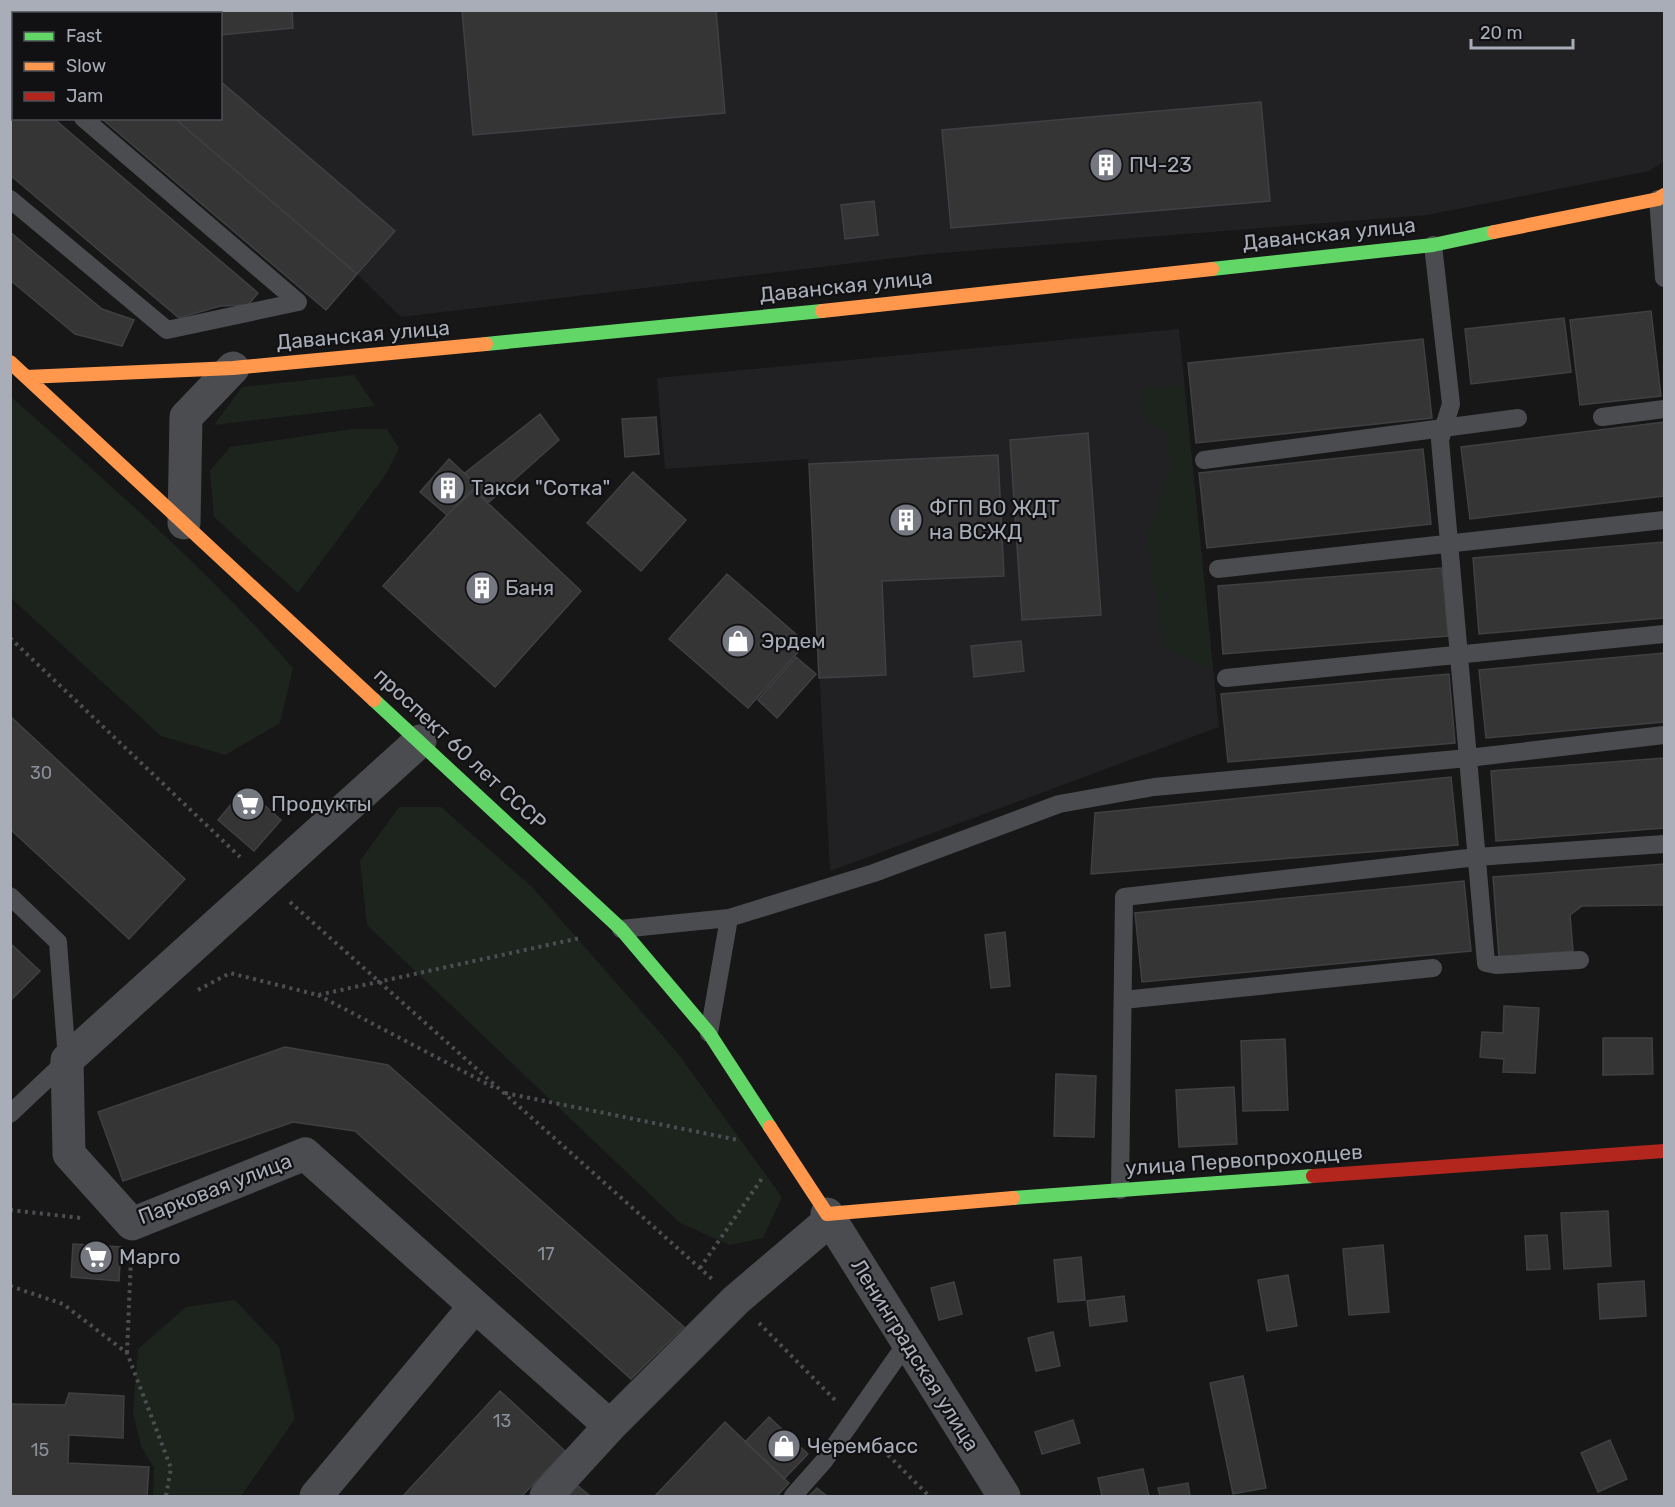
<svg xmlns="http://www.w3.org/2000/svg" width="1675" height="1507" font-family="Rubik,sans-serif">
<rect width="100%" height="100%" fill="#171717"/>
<!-- built -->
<path fill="#212123" d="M47,11H1664V161L1649,171L1427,215L929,254L401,317L357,274L220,118V14H51Z
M1179,329L1219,727L830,871L808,459L665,469L657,378Z"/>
<!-- green -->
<path fill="#1d241e" d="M354,375L375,406L214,425L242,387Z
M1184,385L1213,669L1163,649L1147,537L1171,467L1166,434L1139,411L1142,388Z
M10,396C108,483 207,569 293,668L280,723L225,755L161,736L11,598Z
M352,429H387L399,448L386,474L298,593L214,517L210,471L230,447Z
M399,807H441L532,887L676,1051L782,1197L763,1238L730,1245L680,1223L367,925L360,861Z
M235,1300L279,1347L295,1419L241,1496H153L154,1468L141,1446L133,1413L138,1349L186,1307Z"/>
<!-- building -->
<path fill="#353536" stroke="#3f4043" stroke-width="1.5" d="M10,10H47L51,14H14V44L10,41Z
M47,10H73L70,14H51Z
M213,10H292L293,28L220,35V14H213Z
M462,10H716L725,113L473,135Z
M220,81L395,231L357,274L174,118H220Z
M10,83L14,85V118H53L258,293L248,305L220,306L179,318L10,175Z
M1261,102L1270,201L951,228L942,130Z
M101,118H174L357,274L326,310Z
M874,201L878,235L845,239L841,205Z
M10,232L102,309L134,320L122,346L75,334L10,280Z
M1651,311L1661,396L1580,405L1570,320Z
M1564,318L1571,372L1471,384L1465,329Z
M1423,339L1432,418L1196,443L1188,363Z
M540,414L559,440L488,503L465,473Z
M656,417L659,454L625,457L622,419Z
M1664,422V496L1470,519L1461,447Z
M1088,433L1101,615L1022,620L1010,440Z
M1423,449L1431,524L1207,548L1199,473Z
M998,455L1004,576L882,581L886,675L819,678L809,464Z
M449,459L477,485L447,515L420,492Z
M633,472L686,520L641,571L587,523Z
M474,490L581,591L495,687L383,586L447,515Z
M1664,542V618L1479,634L1473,558Z
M1442,568L1448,636L1223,654L1218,586Z
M727,574L806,643L748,708L669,639Z
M1021,641L1024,671L974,677L971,646Z
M1664,653V722L1486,738L1479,670Z
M796,657L816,674L777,718L758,700Z
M1449,674L1455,743L1228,762L1221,694Z
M10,716L185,879L129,939L10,829Z
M1664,758V828L1496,841L1491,771Z
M1451,777L1458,845L1091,874L1095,813Z
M245,788L281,820L254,851L218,820Z
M1664,864V905L1582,906L1570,915L1573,951L1499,957L1493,877Z
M1464,881L1471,951L1142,982L1135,913Z
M1005,932L1010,986L991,988L985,935Z
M10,943L40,971L10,1001Z
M1504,1006L1539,1008L1535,1073L1503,1072L1504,1059L1480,1057L1482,1032L1503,1033Z
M1603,1038H1652L1653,1074L1603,1075Z
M1285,1039L1288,1110L1243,1111L1241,1041Z
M285,1047L388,1065L684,1327L631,1379L355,1131L293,1122L123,1181L98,1112Z
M1056,1074L1096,1076L1094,1137L1054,1136Z
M1234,1087L1237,1144L1179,1147L1176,1090Z
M1608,1211L1611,1266L1564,1269L1561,1213Z
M1547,1235L1550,1269L1527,1270L1525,1236Z
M73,1244L121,1247L119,1281L71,1277Z
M1383,1245L1389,1312L1349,1315L1343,1249Z
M1081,1257L1085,1300L1058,1302L1054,1260Z
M1288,1275L1297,1326L1267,1331L1258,1280Z
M1644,1281L1646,1316L1600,1319L1598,1284Z
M954,1282L962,1314L939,1320L931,1288Z
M1124,1296L1127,1321L1090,1326L1087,1301Z
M1053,1332L1060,1366L1036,1371L1028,1338Z
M1243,1376L1266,1488L1233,1494L1210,1383Z
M500,1391L565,1451L522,1496H403Z
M69,1393L124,1396L123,1438L69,1435L68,1463L149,1467L147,1496H10V1404L65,1405Z
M769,1417L808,1454L784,1479L745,1442Z
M1073,1420L1080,1443L1042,1454L1035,1432Z
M725,1422L789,1483L777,1496H655Z
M1610,1440L1627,1479L1598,1492L1581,1453Z
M1143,1469L1149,1496H1102L1098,1478Z
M1188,1483L1190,1496H1160L1158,1488Z
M577,1485L590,1496H568Z
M817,1488L827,1496H809Z"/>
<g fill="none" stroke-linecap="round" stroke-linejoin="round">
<!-- path -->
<path stroke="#4d4e52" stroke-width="4" stroke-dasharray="3 4.5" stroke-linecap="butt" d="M10,638L240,857
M290,902L712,1279
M198,990L230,973L318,995L580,938
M318,995L495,1088
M505,1093L738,1140
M10,1210L81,1218
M700,1268L763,1177
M10,1286L63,1304L127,1353L171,1468L166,1496
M759,1323L836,1401
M127,1353L131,1258
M872,1439L929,1496"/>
<!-- lane -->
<path stroke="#4b4c50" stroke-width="18" d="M10,57L14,59
M10,199L167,330L298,302L83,118
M1658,199L1664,278
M1433,245L1451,404L1440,440L1486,963L1496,965L1580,960
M1602,417L1664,409
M1204,460L1518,418
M1218,569L1664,520
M1226,678L1664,634
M10,896L58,942L67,1060L10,1114
M621,929L729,918
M1123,1000L1433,968
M709,1033L729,918L874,873L1059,804L1154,787L1468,758L1664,735
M1120,1190L1124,897L1477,857L1664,844
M793,1496L824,1461L906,1344"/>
<!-- street -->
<path stroke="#4b4c50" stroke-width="33" d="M184,523L186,417L233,368
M827,1214L1004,1496
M475,1306L610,1426
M316,1496L475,1306L305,1154L132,1224L69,1154L67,1060L420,741
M546,1496L610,1426L736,1300L830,1220"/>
<!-- fast -->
<path stroke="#63d668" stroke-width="14" d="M1212,269L1433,245L1494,232
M486,344L822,311
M374,700L621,929L709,1033L770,1127
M1013,1198L1313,1176"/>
<!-- slow -->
<path stroke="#ff974d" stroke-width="14" d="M1494,232L1658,199L1664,195
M822,311L1212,269
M10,362L374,700
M26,377L233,368L486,344
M770,1127L827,1214L1013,1198"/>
<!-- jam -->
<path stroke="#b3261e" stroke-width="14" d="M1313,1176L1664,1151"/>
</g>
<!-- icons -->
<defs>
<symbol id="building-disc" viewBox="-11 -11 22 22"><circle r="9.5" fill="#757880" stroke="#111113"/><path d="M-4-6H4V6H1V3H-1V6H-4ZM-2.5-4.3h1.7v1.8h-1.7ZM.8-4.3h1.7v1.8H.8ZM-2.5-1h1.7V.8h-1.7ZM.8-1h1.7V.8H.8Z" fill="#fff"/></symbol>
<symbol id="shop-disc" viewBox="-11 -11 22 22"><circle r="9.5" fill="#757880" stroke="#111113"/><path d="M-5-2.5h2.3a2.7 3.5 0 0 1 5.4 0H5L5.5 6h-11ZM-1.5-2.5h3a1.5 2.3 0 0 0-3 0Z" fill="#fff"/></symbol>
<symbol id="supermarket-disc" viewBox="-11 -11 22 22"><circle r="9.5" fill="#757880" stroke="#111113"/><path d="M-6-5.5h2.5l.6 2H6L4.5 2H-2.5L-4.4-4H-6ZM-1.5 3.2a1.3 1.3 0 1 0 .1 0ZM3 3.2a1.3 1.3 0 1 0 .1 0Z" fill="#fff"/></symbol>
</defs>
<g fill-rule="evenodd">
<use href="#building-disc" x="1087" y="146" width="38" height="38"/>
<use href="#building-disc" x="429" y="469" width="38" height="38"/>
<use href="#building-disc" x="887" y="501" width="38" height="38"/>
<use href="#building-disc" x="463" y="569" width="38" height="38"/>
<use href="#shop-disc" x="719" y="622" width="38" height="38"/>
<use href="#supermarket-disc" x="229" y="785" width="38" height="38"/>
<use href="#supermarket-disc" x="77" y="1238" width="38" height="38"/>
<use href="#shop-disc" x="765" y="1427" width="38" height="38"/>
</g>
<g text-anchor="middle" stroke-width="4.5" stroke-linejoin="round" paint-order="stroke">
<!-- number labels -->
<g font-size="18" fill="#8b8f98">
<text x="41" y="779">30</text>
<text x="546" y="1260">17</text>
<text x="502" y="1427">13</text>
<text x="40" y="1456">15</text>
</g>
<!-- poi labels -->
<g font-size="21" fill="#a8adb8" stroke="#111113" text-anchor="start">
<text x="1129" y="172">ПЧ-23</text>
<text x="471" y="495">Такси "Сотка"</text>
<text x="929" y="515">ФГП ВО ЖДТ<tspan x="929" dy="24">на ВСЖД</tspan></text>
<text x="505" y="595">Баня</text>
<text x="761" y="648">Эрдем</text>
<text x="271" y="811">Продукты</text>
<text x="119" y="1264">Марго</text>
<text x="807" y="1453">Черембасс</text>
</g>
<!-- street labels -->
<g font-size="21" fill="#a8adb8" stroke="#111113">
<text transform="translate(1329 234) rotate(-6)" y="7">Даванская улица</text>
<text transform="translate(846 286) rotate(-6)" y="7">Даванская улица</text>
<text transform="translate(363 335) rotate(-5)" y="7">Даванская улица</text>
<text transform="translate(460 749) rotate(43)" y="7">проспект 60 лет СССР</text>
<text transform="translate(1244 1160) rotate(-4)" y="7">улица Первопроходцев</text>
<text transform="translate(215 1189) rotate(-21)" y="7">Парковая улица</text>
<text transform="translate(915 1355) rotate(58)" y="7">Ленинградская улица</text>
</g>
</g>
<!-- border -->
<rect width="1675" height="1507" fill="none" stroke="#a8adb8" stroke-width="24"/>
<!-- legend -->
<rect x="12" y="12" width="210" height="108" fill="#111113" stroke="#4d4f55" stroke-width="1.5"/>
<rect x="24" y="32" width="30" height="9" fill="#63d668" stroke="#4d4f55" stroke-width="1.5"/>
<text x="66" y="42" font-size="18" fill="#a8adb8">Fast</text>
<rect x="24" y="62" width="30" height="9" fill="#ff974d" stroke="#4d4f55" stroke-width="1.5"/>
<text x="66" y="72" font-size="18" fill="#a8adb8">Slow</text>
<rect x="24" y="92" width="30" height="9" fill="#b3261e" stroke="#4d4f55" stroke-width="1.5"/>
<text x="66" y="102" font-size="18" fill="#a8adb8">Jam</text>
<!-- scale -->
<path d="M1471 39v9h102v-9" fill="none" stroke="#a8adb8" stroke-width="3"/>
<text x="1480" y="39" font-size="18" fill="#a8adb8" stroke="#111113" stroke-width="4.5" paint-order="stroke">20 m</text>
</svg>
